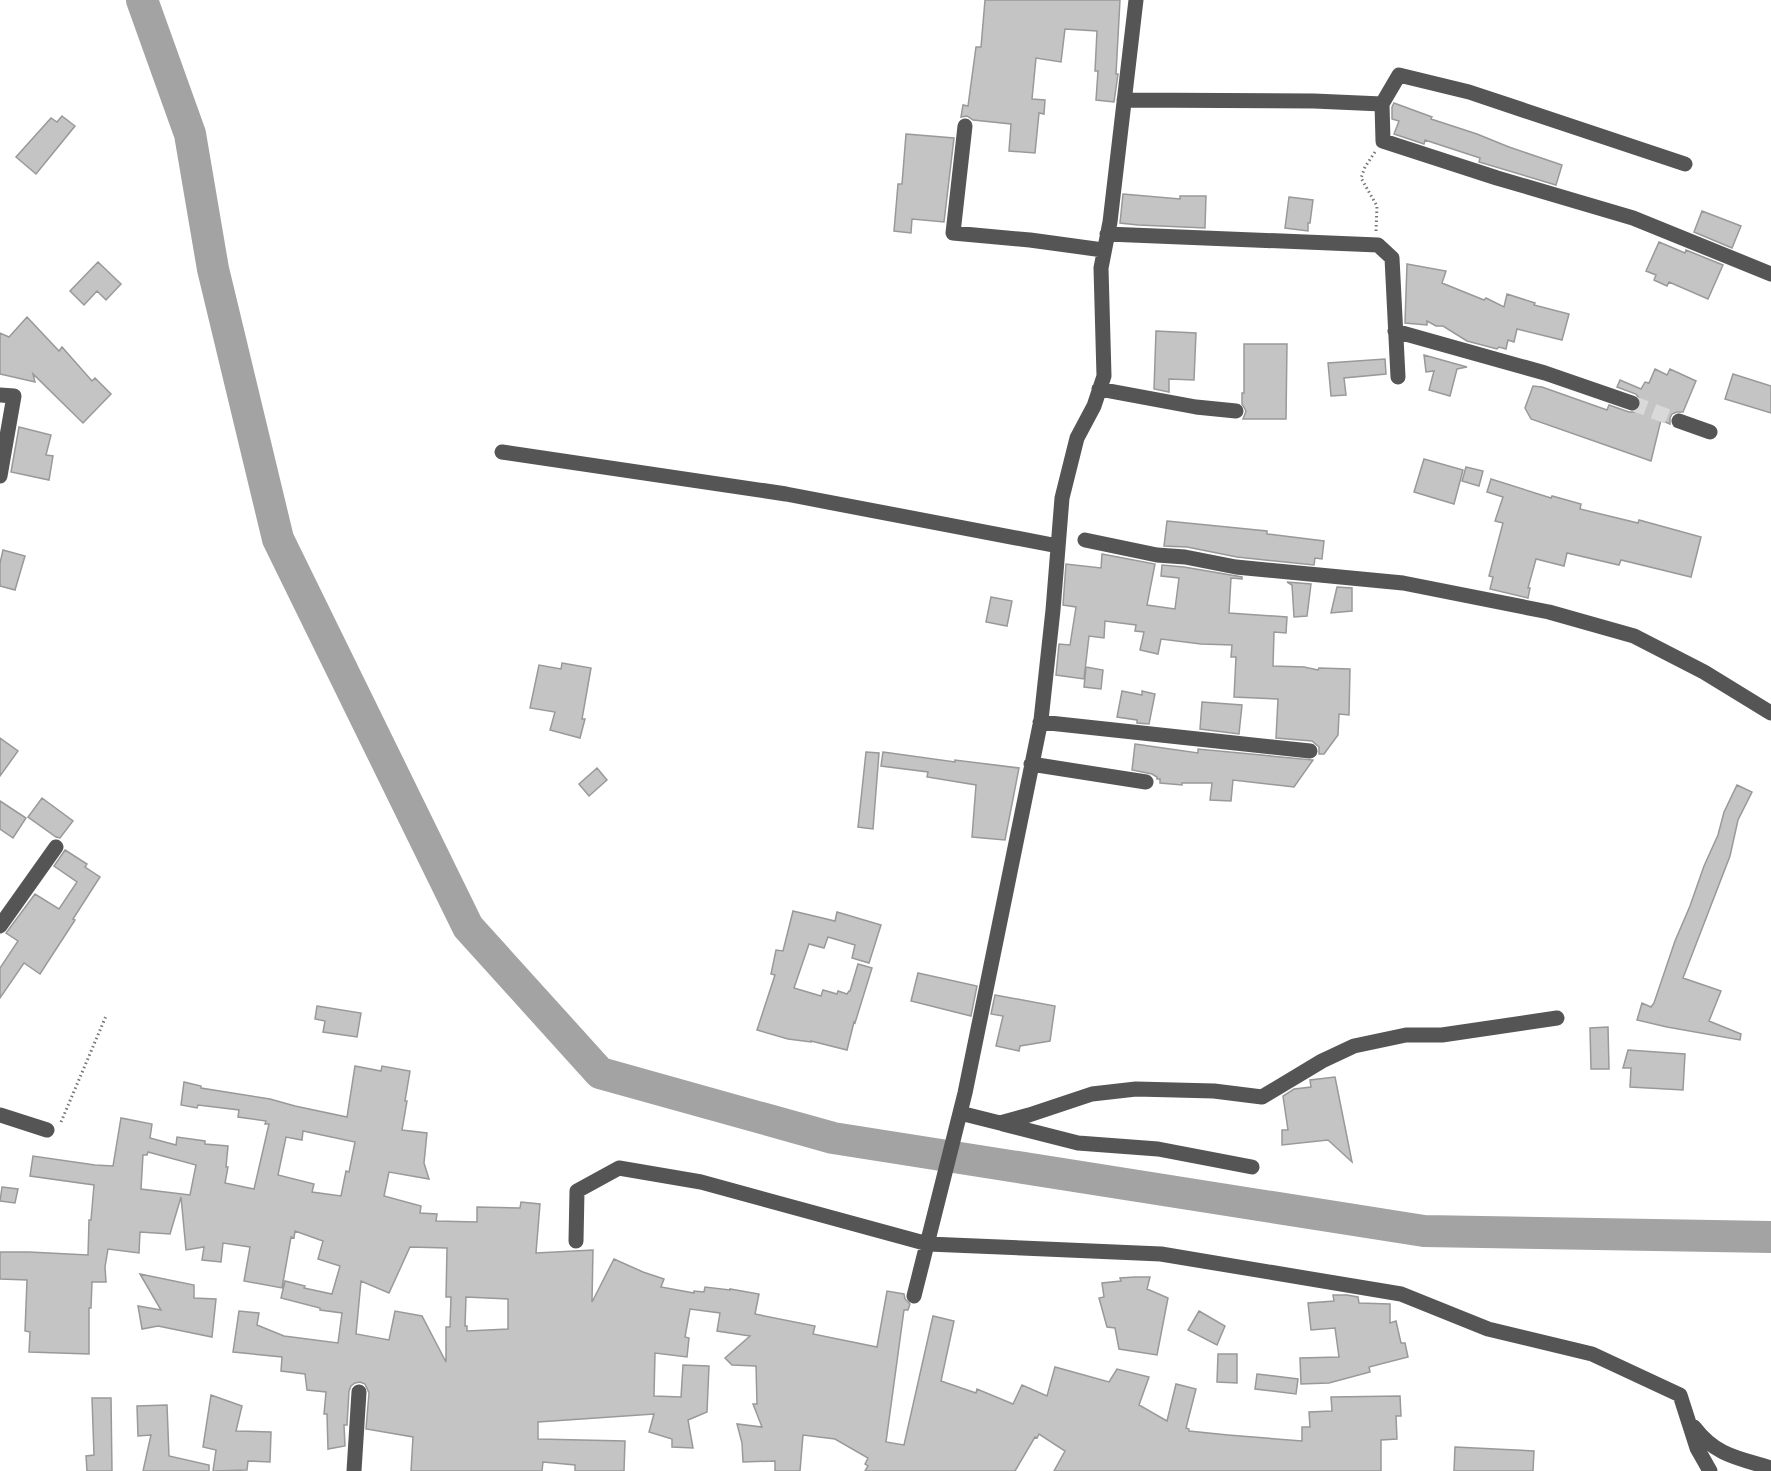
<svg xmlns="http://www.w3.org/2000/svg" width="1771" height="1471" font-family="Manrope,sans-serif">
<rect width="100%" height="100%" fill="#fff"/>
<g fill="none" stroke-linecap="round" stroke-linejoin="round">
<!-- river -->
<path stroke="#a3a3a3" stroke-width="32" d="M142,0L190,134L213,269L278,539L468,927L600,1073L833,1138L1424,1231L1771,1237"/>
</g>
<!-- building -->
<path fill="#c4c4c4" stroke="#999" stroke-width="1.5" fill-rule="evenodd" d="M985,0H1120L1116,74H1118L1114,102L1096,100L1098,71H1095L1097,31L1065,29L1061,62L1036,58L1032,99L1045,100L1044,114L1039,113L1035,153L1009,151L1011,124L973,120L967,116L961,117L963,105L968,106L976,47H981Z
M1394,103L1432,117L1431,119L1477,134L1509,147L1562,165L1556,185L1479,162L1480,158L1425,140L1424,144L1394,134L1399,121L1392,119V107Z
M62,116L75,126L36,174L16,157L51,118L57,122Z
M906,134L954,138L944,222L912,219L911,233L894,231L898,184H902Z
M1123,194L1180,199V196H1206L1205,228L1138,225L1120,223Z
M1289,197L1313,200L1310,223H1308V231L1285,228Z
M1702,211L1741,226L1732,248L1694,232Z
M1659,242L1685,253L1686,250L1723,265L1708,299L1669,282L1667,286L1654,280L1656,275L1646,271Z
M98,262L121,284L106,300L97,291L84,305L70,291Z
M1407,264L1446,271L1442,283L1484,300L1486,298L1504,307L1507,294L1535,303L1534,305L1569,314L1562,340L1517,329L1514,342L1508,340L1506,349L1499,347L1497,349L1467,341L1443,326H1436L1427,321V325L1405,323Z
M27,317L59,351L62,347L92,381L95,378L111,394L83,423L33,374L35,382L0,374V333L9,337Z
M1156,331L1196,333L1194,380L1169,379V392L1154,389Z
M1244,344H1287L1286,419H1243L1246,411L1242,404V393H1244Z
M1424,355L1467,367L1457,369L1450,396L1429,390L1434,371L1426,372Z
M1385,359L1386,374L1344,378L1346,395L1331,396L1328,363Z
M1655,369L1667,375L1670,369L1696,381L1683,412H1677L1672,414L1670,418V424L1661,420L1651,461L1531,419L1525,408L1533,386L1542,387L1607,410L1609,405L1629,412H1634L1641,407V401L1636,394L1617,387L1620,380L1641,389L1645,382L1649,383Z
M1733,374L1771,386V413L1725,399Z
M19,427L51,435L46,455L53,456L49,480L11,472Z
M1424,459L1463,470L1454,504L1414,492Z
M1466,467L1483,471L1479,486L1462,481Z
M1491,479L1551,498L1552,496L1581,504L1580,509L1638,523L1639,520L1701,537L1691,577L1621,560L1619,565L1567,553L1564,566L1536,559L1528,588H1530L1528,598L1490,589L1493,577L1489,576L1503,523L1495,521L1503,497L1487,492Z
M1167,521L1267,531V534L1324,541L1322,559L1315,558L1314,565L1237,557L1187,547L1164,546Z
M3,550L25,556L15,590L0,586V563Z
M1102,554L1155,564L1147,605L1175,609L1179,578L1161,576L1162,565L1184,567L1242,577V579L1231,578L1229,613L1287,617L1286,633L1274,632L1273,666L1304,667L1318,670L1319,668L1350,669L1349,715L1339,714L1338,735L1324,754H1319V747L1312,741L1276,738L1278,699L1234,697L1236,657H1231L1232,645L1201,644L1161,639L1158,654L1140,650L1144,632L1135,631L1136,625L1105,621L1104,638L1089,636L1084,679L1056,675L1059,644L1070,645L1076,607L1063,605L1066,564L1101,568Z
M1287,582L1311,584L1307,616L1294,617L1292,585Z
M1337,587L1352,588V611L1331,613Z
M991,597L1012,601L1007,626L986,622Z
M562,663L591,668L582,719H585L580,738L550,730L555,712L530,708L539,665L561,669Z
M1086,667L1103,670L1101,689L1084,687Z
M1122,691L1142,695V691L1155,694L1149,724L1137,723V720L1117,717Z
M1202,702L1242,705L1239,734L1200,729Z
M0,738L18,751L0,776Z
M1135,744L1198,753V749L1313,760L1294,787L1233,780L1231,801L1210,800L1212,783H1182V785L1160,783V779H1157V777L1152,774L1132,770Z
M866,752L879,753L873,829L858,827Z
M883,752L955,762V760L1019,768L1005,840L972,837L976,785L927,777L928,772L881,766Z
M597,768L607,780L589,796L579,784Z
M1737,785L1752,792L1738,820L1730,856L1683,978L1721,991L1709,1021L1741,1034L1740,1040L1667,1027L1637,1020L1642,1003L1651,1007L1654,1003L1675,941L1690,906L1704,866L1718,835L1724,812Z
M42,798L73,821L60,838L56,837L28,817Z
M0,801L26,818L13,838L0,829Z
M65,850L87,864L85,867L100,877L73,919L75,920L40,974L24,963L0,998V968L18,941L6,933L35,894L59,909L77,882L54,866Z
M793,911L835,921L837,912L881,925L869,963L852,958L855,945L828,937L824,948L809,944L794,988L821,996L823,990L837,994L838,991L847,994L849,991H850L858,964L872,968L855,1023L854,1022L847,1050L811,1041V1042L788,1039L757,1030L775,975L771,974L776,950L783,951Z
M918,973L977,986L971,1016L911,1001Z
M995,995L1055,1006L1050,1041L1020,1046L1019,1051L996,1046L1003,1016L991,1014Z
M317,1006L361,1013L357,1037L323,1032L325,1021L315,1019Z
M1608,1027L1609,1069H1591L1590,1028Z
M1628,1050L1685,1054L1683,1090L1630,1087L1631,1068H1623Z
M355,1066L381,1071L382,1066L410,1071L405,1101H407L402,1130L427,1133L424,1163L429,1179L389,1172L384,1196L421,1206L420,1213L437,1214L436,1221L477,1222V1207L520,1208L521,1202L540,1204L536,1253L593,1250L592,1302L614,1259L643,1272L664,1279L661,1287L694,1293V1291L704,1292L705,1287L730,1290V1289L759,1294L755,1314L815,1326L813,1334L877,1347L887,1291L904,1294L905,1299L910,1304L908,1310H904L886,1442L904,1445L933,1316L954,1321L941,1381L976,1393L977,1389L1013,1404L1022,1385L1047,1396L1055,1367L1109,1382L1117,1369L1149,1377L1139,1405L1167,1421L1176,1384L1196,1389L1186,1428L1189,1429V1431L1228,1435L1302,1441V1427H1310L1309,1412L1332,1411L1331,1397L1400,1396L1401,1416H1396L1397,1439L1381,1440V1471H1054L1065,1451L1039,1434L1037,1438L1035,1437L1015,1471H865L868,1466L865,1464L868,1458L835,1439L803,1435L800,1471H775V1461L743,1462L742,1443L737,1424L762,1427L753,1404H757L756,1366L732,1365L725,1358L750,1336L717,1331L720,1313L690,1309L685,1337L689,1338L687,1357L655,1353L654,1396L681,1397L683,1365L709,1366L707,1412L688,1420L693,1448L672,1447V1439L649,1432L654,1414L538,1422V1439L625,1441L624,1471H575V1465L543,1462L542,1471H411L413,1437L366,1429L369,1393L365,1384L360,1382L355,1383L351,1386L349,1391L347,1425H344L345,1446L328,1449L327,1414H324L326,1392L307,1390L305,1374L281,1371L282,1357L233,1352L239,1311L259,1313L257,1325L284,1336L338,1343L342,1313L320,1310V1308L281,1298L285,1281L305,1286L304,1288L332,1294L340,1266L318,1259L323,1241L295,1231L294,1238L291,1237L282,1288L244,1281L250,1247L223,1243L221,1262L202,1260L204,1247L186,1250L181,1197L170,1234L140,1232L139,1253L108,1249L105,1267L106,1282H92L91,1308H89V1354L29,1352L30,1332L25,1331L27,1280L0,1279V1252H29L88,1255L89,1220H91L94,1185L30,1176L33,1156L95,1165L113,1166L121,1118L152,1124L150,1138L176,1145L177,1137L205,1141V1144L228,1146L226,1167H228L225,1183L254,1189L269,1124H265L266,1121L238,1117L239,1110L198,1105L197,1108L181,1105L184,1082L201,1086V1088L270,1099L295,1106L347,1117ZM303,1131L355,1142L349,1172L346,1171L341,1196L312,1192L314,1184L278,1175L286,1137L302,1140ZM148,1152L196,1165L190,1195L141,1189L143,1155H147ZM410,1247L447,1248L446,1297H451L450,1327H446V1362L422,1316L395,1311L389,1340L356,1334L361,1281L389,1293ZM466,1297L508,1299V1329L467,1331V1326H465Z
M1335,1077L1352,1162L1328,1140L1282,1145V1130H1288L1283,1096L1294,1089L1311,1087L1310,1080Z
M2,1187L18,1189L15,1203L0,1201Z
M140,1274L194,1285V1298L216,1299L212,1337L158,1326L142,1329L138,1306L161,1310Z
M1135,1277H1150L1147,1289L1168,1298L1157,1355L1119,1349L1115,1328L1107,1327L1099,1298L1104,1297L1102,1283L1121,1281L1120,1278Z
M1333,1295H1347L1358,1297L1359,1303L1390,1304V1323L1396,1321L1401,1343H1405L1408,1357L1369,1367L1370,1372L1329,1383L1301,1384L1300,1358L1339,1357L1335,1328L1311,1330L1308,1303L1334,1301Z
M1199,1311L1225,1326L1217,1345L1188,1330Z
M1218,1354H1237V1383L1217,1382Z
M1257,1374L1298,1379L1296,1394L1255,1389Z
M211,1395L242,1406L236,1431L271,1432L270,1462L248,1461L247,1470L213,1471L216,1450L203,1447Z
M92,1398H111L112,1471H87L86,1456L94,1455Z
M167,1405L169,1456L209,1465V1471H143L151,1435L138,1436L137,1406Z
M1455,1447L1534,1451L1533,1471H1454Z"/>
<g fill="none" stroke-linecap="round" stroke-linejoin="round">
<!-- minor-tunnel -->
<path stroke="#d9d9d9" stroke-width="15" stroke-dasharray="15 8" stroke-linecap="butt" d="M1632,403L1679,421"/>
<!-- path -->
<path stroke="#777" stroke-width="3" stroke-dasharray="1.5 3" stroke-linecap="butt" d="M1375,152L1365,167L1361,178L1377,206L1376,231
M61,1122L106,1016"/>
<!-- minor -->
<path stroke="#555" stroke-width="15" d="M1124,100L1314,101L1382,104L1383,141L1497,178L1633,218L1771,274
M1382,104L1399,75L1469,92L1685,164
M965,126L953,233L1030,240L1103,250
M1107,234L1378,245L1392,258L1398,377
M1395,331L1545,373L1632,403
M1099,389L1196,407L1236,411
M0,395L14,396L0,476
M1679,421L1710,432
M502,452L786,494L1058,546
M1085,540L1157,555L1185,557L1236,567L1403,583L1549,612L1634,636L1704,672L1771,713
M1040,722L1310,751
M1031,764L1146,782
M0,926L56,847
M960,1113L1000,1123L1029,1115L1092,1094L1136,1089L1214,1091L1262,1097L1322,1061L1354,1046L1406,1035H1442L1557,1018
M0,1115L47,1130
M1003,1124L1078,1143L1158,1149L1252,1167
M576,1241L577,1191L619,1168L701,1182L928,1244L1161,1254L1401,1294L1488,1329L1592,1354L1680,1395L1697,1448L1710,1471
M914,1296L965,1093L1041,720L1053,610L1062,498L1077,438L1094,406L1104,376L1101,268L1110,222L1136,0
M1694,1427C1716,1456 1738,1458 1771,1468
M354,1471L359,1392"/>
</g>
</svg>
